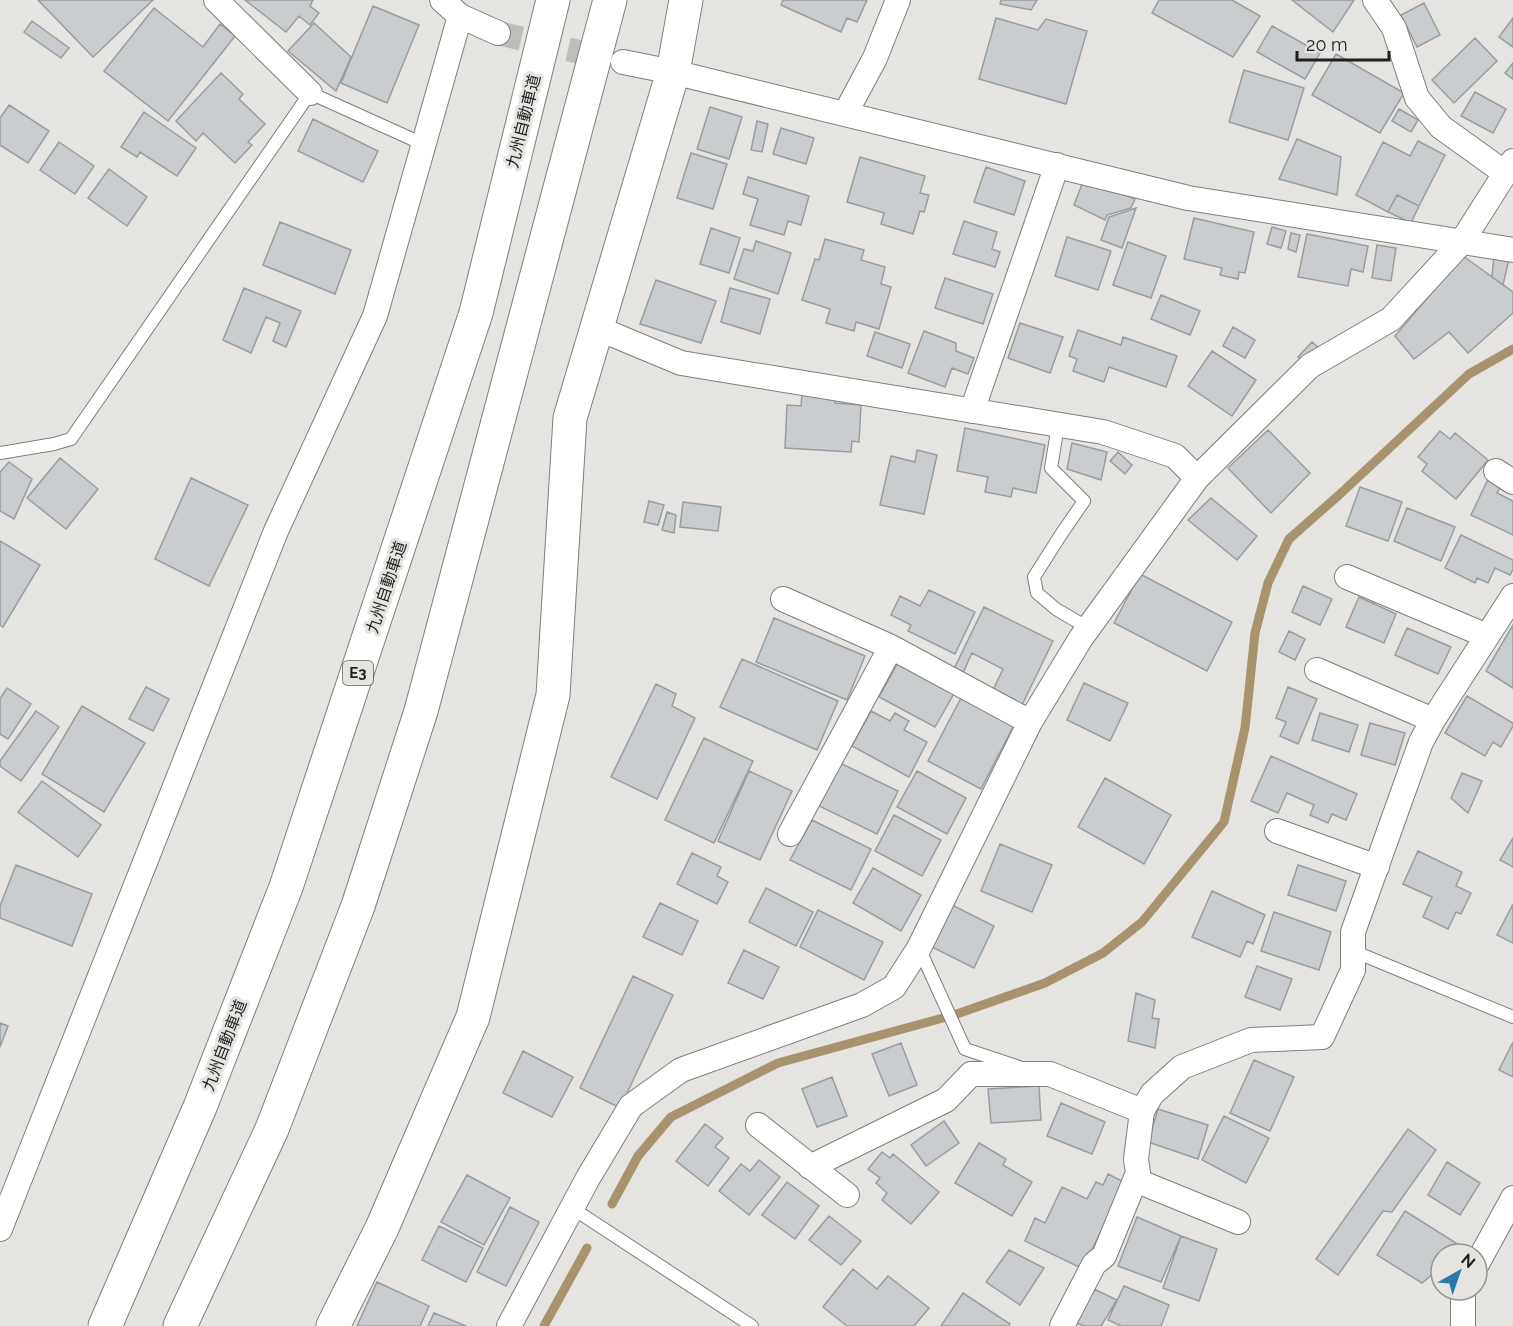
<svg xmlns="http://www.w3.org/2000/svg" width="1513" height="1326" font-family="Raleway,'Noto Sans JP',sans-serif">
<rect width="100%" height="100%" fill="#e6e4e0"/>
<g fill="none" stroke-linecap="round" stroke-linejoin="round">
<!-- stream -->
<path stroke="#a7936d" stroke-width="9" d="M612,1204L638,1156L671,1117L778,1063L954,1015L1045,983L1103,953L1142,922L1224,822L1245,728L1255,633L1268,583L1289,539L1339,495L1469,374L1513,349
M544,1326L587,1248"/>
</g>
<!-- building -->
<path fill="#c9cdd0" stroke="#999da0" stroke-width="1.5" d="M38,0H153L93,57Z
M245,0H313L310,6L319,13L310,25L299,16L286,32Z
M783,0H867L857,22L847,18L841,32L781,5Z
M1001,0H1037L1031,10L1000,4Z
M1159,0H1232L1260,16L1233,57L1152,13Z
M1292,0H1354L1333,32Z
M1424,3L1440,35L1417,47L1401,15Z
M373,6L419,25L387,103L341,83Z
M154,8L203,47L220,24L235,36L168,121L104,71Z
M996,18L1038,30L1046,19L1087,31L1066,104L979,79Z
M1513,18V47L1499,37Z
M32,21L69,48L61,58L24,32Z
M314,23L351,57L336,91L288,51Z
M1272,26L1320,53L1305,79L1257,52Z
M1475,38L1497,61L1454,103L1432,80Z
M1336,54L1404,93L1380,133L1312,95Z
M1513,63V79L1505,73Z
M1244,70L1304,88L1288,140L1229,122Z
M221,73L243,94L239,99L265,124L248,142L252,145L235,163L203,133L196,141L176,121Z
M1475,92L1506,109L1493,133L1461,116Z
M9,105L49,131L28,163L0,145V118Z
M710,107L742,117L729,159L697,149Z
M1399,109L1418,120L1411,132L1392,121Z
M144,112L196,148L177,176L140,152L137,157L121,147Z
M313,119L378,151L363,182L298,151Z
M757,121L768,124L762,152L751,150Z
M781,128L814,138L806,164L773,154Z
M1297,139L1341,157L1337,195L1279,179Z
M1418,141L1445,155L1419,206L1397,195L1388,212L1356,195L1383,142L1410,156Z
M59,142L94,166L75,194L40,170Z
M691,153L727,164L713,209L677,198Z
M860,157L925,176L920,193L929,195L924,212L920,211L913,234L881,224L884,213L847,202Z
M986,167L1025,181L1014,215L974,202Z
M109,169L147,197L127,226L88,198Z
M748,177L809,196L801,225L788,221L784,235L750,225L758,199L743,194Z
M1084,179L1135,199L1131,208L1107,215L1105,220L1074,205Z
M1397,195L1419,206L1411,223L1388,212Z
M1136,208L1122,248L1101,240L1109,217Z
M1194,218L1254,232L1245,273L1239,272L1238,279L1220,275L1222,268L1184,259Z
M964,221L997,232L992,249L1000,252L995,267L953,254Z
M280,222L351,250L335,294L263,265Z
M1272,227L1286,231L1281,248L1267,244Z
M711,228L740,238L729,273L700,264Z
M1291,233L1300,235L1296,252L1288,249Z
M1307,234L1368,246L1363,272L1351,269L1348,286L1298,277Z
M1067,237L1111,251L1098,290L1055,276Z
M825,239L864,250L861,260L885,267L881,284L891,287L879,329L856,322L854,331L826,323L830,309L802,300L815,259L819,260Z
M756,241L791,253L778,294L734,279L744,249L753,251Z
M1128,242L1166,256L1151,298L1113,285Z
M1377,245L1396,248L1391,281L1372,278Z
M1494,255L1509,259L1503,285L1492,277Z
M1463,256L1513,292V313L1468,353L1449,332L1414,359L1395,336Z
M945,278L993,294L983,324L935,308Z
M656,280L716,301L701,343L640,324Z
M244,288L301,311L286,347L273,341L280,323L266,317L251,353L223,340Z
M730,288L770,299L760,334L721,322Z
M1161,295L1200,311L1190,335L1151,319Z
M1020,323L1063,337L1050,373L1008,358Z
M1233,327L1255,340L1245,358L1223,346Z
M1078,330L1121,345L1123,337L1177,356L1166,387L1109,367L1104,382L1073,371L1077,359L1069,356Z
M924,331L956,343V351L974,358L968,374L952,368L945,387L908,373Z
M875,332L910,344L902,368L867,356Z
M1312,342L1320,349L1307,364L1298,357Z
M1212,351L1256,380L1232,416L1188,386Z
M802,394L835,397V403L861,405L859,442L852,441L851,452L785,448L787,405L801,406Z
M965,428L1045,445L1036,493L1013,488L1011,497L985,492L988,477L957,471Z
M1268,430L1310,473L1271,513L1228,468Z
M1440,431L1450,439L1455,433L1488,460L1456,499L1422,471L1427,464L1418,457Z
M1072,443L1107,452L1101,480L1067,469Z
M917,450L937,455L924,514L880,505L891,456L915,462Z
M1118,452L1132,465L1125,474L1110,461Z
M60,458L98,489L66,529L27,498Z
M9,462L32,479L14,519L0,511V472Z
M1490,475L1503,482L1497,493L1513,501V535L1471,515Z
M191,478L248,505L209,586L155,559Z
M1360,487L1402,502L1388,541L1346,526Z
M1211,498L1257,536L1237,560L1188,520Z
M649,501L664,505L658,525L644,522Z
M683,502L721,507L718,531L680,527Z
M1407,508L1455,527L1441,561L1394,541Z
M667,512L676,515L674,533L662,530Z
M1461,535L1513,560V569L1510,575L1495,568L1488,583L1477,578L1475,583L1445,568Z
M0,541L40,565L3,627L0,625Z
M1140,574L1232,622L1207,671L1114,623Z
M1303,586L1332,599L1320,625L1292,612Z
M929,590L975,612L955,654L908,631L911,625L891,615L900,596L920,606Z
M1359,597L1396,614L1384,643L1346,627Z
M984,607L1053,641L1021,707L992,692L1003,669L972,653L963,673L954,669Z
M774,618L865,656L847,700L756,662Z
M1513,625V688L1486,671Z
M1407,628L1451,647L1438,674L1395,655Z
M1289,631L1305,639L1295,660L1279,652Z
M742,659L838,701L817,750L720,707Z
M900,659L956,690L935,727L879,697Z
M1084,683L1128,703L1110,741L1067,720Z
M656,684L676,694L672,706L695,718L657,799L611,777Z
M146,687L169,699L153,731L129,719Z
M1288,687L1317,699L1298,744L1280,736L1286,722L1276,718Z
M7,688L31,704L8,739L0,734V699Z
M1467,696L1513,723V726L1501,747L1493,742L1485,756L1445,733Z
M961,698L1014,725L981,789L928,761Z
M82,706L145,743L104,812L42,774Z
M36,711L59,727L21,781L0,766V761Z
M871,711L890,721L895,713L909,721L904,730L927,742L909,777L852,746Z
M1320,713L1358,725L1349,752L1312,740Z
M1370,723L1405,733L1395,765L1361,755Z
M704,738L753,761L714,843L665,820Z
M1271,756L1357,794L1346,820L1332,814L1328,823L1310,815L1314,805L1287,793L1278,813L1251,801Z
M838,762L898,791L877,834L817,805Z
M749,771L792,791L760,860L718,841Z
M917,771L966,798L947,834L897,807Z
M1462,773L1482,781L1468,813L1451,798Z
M1105,778L1171,815L1144,864L1078,827Z
M42,781L101,825L78,857L18,812Z
M894,815L941,840L922,876L875,851Z
M812,820L871,849L851,890L790,860Z
M1513,838V867L1500,860Z
M1000,844L1052,865L1032,912L981,891Z
M1418,851L1462,872L1456,886L1471,893L1461,914L1456,912L1448,929L1423,917L1432,897L1403,884Z
M692,853L721,867L717,876L728,882L717,904L677,884Z
M16,865L92,894L72,946L0,918V906Z
M1298,865L1346,881L1336,911L1288,895Z
M873,868L921,895L901,931L853,903Z
M766,888L813,912L796,946L749,922Z
M1212,891L1265,915L1253,944L1247,941L1240,957L1192,937Z
M660,903L698,921L682,955L643,937Z
M1513,904V943L1497,935Z
M952,905L994,926L974,968L932,947Z
M818,910L883,942L864,980L800,947Z
M1274,912L1331,932L1319,970L1261,951Z
M744,950L779,967L763,999L728,983Z
M1257,966L1292,979L1280,1010L1245,997Z
M633,976L673,995L620,1108L580,1088Z
M1136,993L1155,1000L1152,1018L1159,1019L1155,1048L1128,1041Z
M0,1023L8,1026L0,1047Z
M1513,1042V1077L1499,1070Z
M901,1043L917,1085L889,1096L872,1054Z
M523,1051L573,1077L552,1117L503,1093Z
M1254,1060L1294,1077L1270,1131L1230,1113Z
M832,1077L847,1116L817,1127L802,1089Z
M1039,1086L1041,1120L991,1123L988,1089Z
M1061,1103L1105,1122L1092,1154L1047,1136Z
M1158,1109L1208,1125L1198,1159L1148,1142Z
M1224,1116L1269,1138L1246,1183L1202,1160Z
M944,1121L959,1143L926,1166L911,1145Z
M705,1124L723,1138L715,1147L729,1158L708,1186L676,1161Z
M1408,1129L1436,1150L1392,1212L1383,1211L1338,1275L1316,1259Z
M979,1143L1006,1159L1003,1165L1032,1182L1012,1216L955,1183Z
M882,1152L890,1158L893,1154L939,1192L911,1224L882,1200L887,1193L876,1183L880,1178L868,1169Z
M759,1160L780,1177L749,1215L719,1191L741,1164L750,1171Z
M1447,1162L1480,1183L1460,1215L1428,1195Z
M1108,1174L1124,1182L1083,1269L1025,1241L1035,1218L1045,1223L1062,1187L1087,1199L1096,1182L1103,1185Z
M467,1175L510,1198L484,1245L441,1222Z
M787,1182L819,1206L795,1239L762,1215Z
M510,1207L539,1222L506,1286L477,1272Z
M1405,1211L1464,1248L1461,1254H1441V1283L1434,1273L1422,1283L1377,1255Z
M829,1216L861,1241L841,1265L809,1240Z
M1137,1217L1181,1236L1161,1282L1118,1266Z
M439,1226L483,1248L466,1282L422,1260Z
M1181,1236L1217,1249L1199,1301L1163,1288Z
M1009,1250L1044,1268L1020,1305L986,1282Z
M853,1269L877,1289L888,1276L929,1308L914,1326H847L823,1307Z
M377,1282L429,1306L420,1326H357Z
M1124,1286L1169,1305L1161,1326H1121L1108,1320Z
M1094,1289L1117,1300L1101,1326H1085L1076,1323Z
M963,1293L1010,1324L1009,1326H941Z
M434,1313L466,1326H428Z"/>
<g fill="none" stroke-linecap="round" stroke-linejoin="round">
<!-- street-tunnel -->
<path stroke="#bebdb9" stroke-width="24" stroke-dasharray="24 12" stroke-linecap="butt" d="M498,33L609,59"/>
<defs>
<path id="lane" d="M1058,425L1051,468L1084,501L1060,536L1034,577L1037,593L1056,609L1088,628
M0,453L54,444L71,439L310,93L423,144
M919,948L965,1049L1019,1067
M1353,951L1513,1017
M572,1208L752,1326"/>
<path id="street" d="M216,0L310,93
M442,0L460,16L498,33
M1375,0L1394,28L1417,98L1441,127L1505,173
M623,62L673,72L1188,198L1513,250
M845,114L875,58L898,0
M597,328L681,363L1103,432L1175,456L1197,478
M972,411L1057,165
M1496,471L1513,482
M1347,577L1487,636
M783,599L891,647L1030,722
M1317,670L1433,720
M1277,831L1377,867
M790,834L891,647
M758,1125L847,1195
M810,1167L946,1100L971,1074H1050L1142,1111
M1135,1180L1238,1222
M0,1229L276,531L375,316L460,16
M1477,1264L1513,1198
M509,1326L588,1178L631,1106L681,1070L862,1005L894,987L919,948L1030,722L1081,638L1197,478L1310,366L1391,319L1461,243L1513,161
M1062,1326L1094,1264L1104,1256L1138,1173L1136,1159L1142,1111L1152,1094L1182,1067L1251,1040L1322,1037L1353,970V932L1421,742L1433,720L1513,596
M1463,1326V1290"/>
<path id="secondary" d="M333,1326L382,1228L473,1017L553,695L570,418L673,72L686,0"/>
<path id="highway" d="M105,1326L200,1107L286,887L476,313L553,0
M180,1326L272,1129L358,906L421,711L610,0"/>
</defs>
<!-- lane casing -->
<use href="#lane" stroke="#807e7b" stroke-width="14"/>
<!-- street casing -->
<use href="#street" stroke="#807e7b" stroke-width="26"/>
<!-- secondary casing -->
<use href="#secondary" stroke="#807e7b" stroke-width="35"/>
<!-- highway casing -->
<use href="#highway" stroke="#807e7b" stroke-width="35"/>
<!-- lane -->
<use href="#lane" stroke="#fff" stroke-width="12"/>
<!-- street -->
<use href="#street" stroke="#fff" stroke-width="24"/>
<!-- secondary -->
<use href="#secondary" stroke="#fff" stroke-width="33"/>
<!-- highway -->
<use href="#highway" stroke="#fff" stroke-width="33"/>
</g>
<g text-anchor="middle" stroke-width="6" stroke-linejoin="round" paint-order="stroke">
<!-- shield labels -->
<rect fill="#e6e4e0" stroke="#5b5a58" stroke-width="1.5" x="343" y="661" width="30" height="24" rx="4.5"/>
<g font-size="15" font-weight="bold" fill="#201f1e">
<text x="358" y="678">E3</text>
</g>
<!-- street labels -->
<g font-size="16" fill="#201f1e" stroke="#e6e4e0">
<text transform="translate(523 121) rotate(-76)" y="6">九州自動車道</text>
<text transform="translate(386 587) rotate(-72)" y="6">九州自動車道</text>
<text transform="translate(224 1045) rotate(-69)" y="6">九州自動車道</text>
</g>
</g>
<!-- north arrow -->
<g transform="translate(1459 1272) rotate(40)"><circle r="28" fill="#e6e4e0" stroke="#979592" stroke-width="1.5"/>
<path d="M0-4.5L10 22L0 15L-10 22Z" fill="#2978aa"/>
<text y="-9" font-size="16" font-weight="bold" text-anchor="middle" fill="#201f1e">N</text>
</g>
<!-- scale -->
<path d="M1297 51v9h92v-9" fill="none" stroke="#201f1e" stroke-width="3"/>
<text x="1306" y="51" font-size="18" fill="#201f1e" stroke="#e6e4e0" stroke-width="4.5" paint-order="stroke">20 m</text>
</svg>
